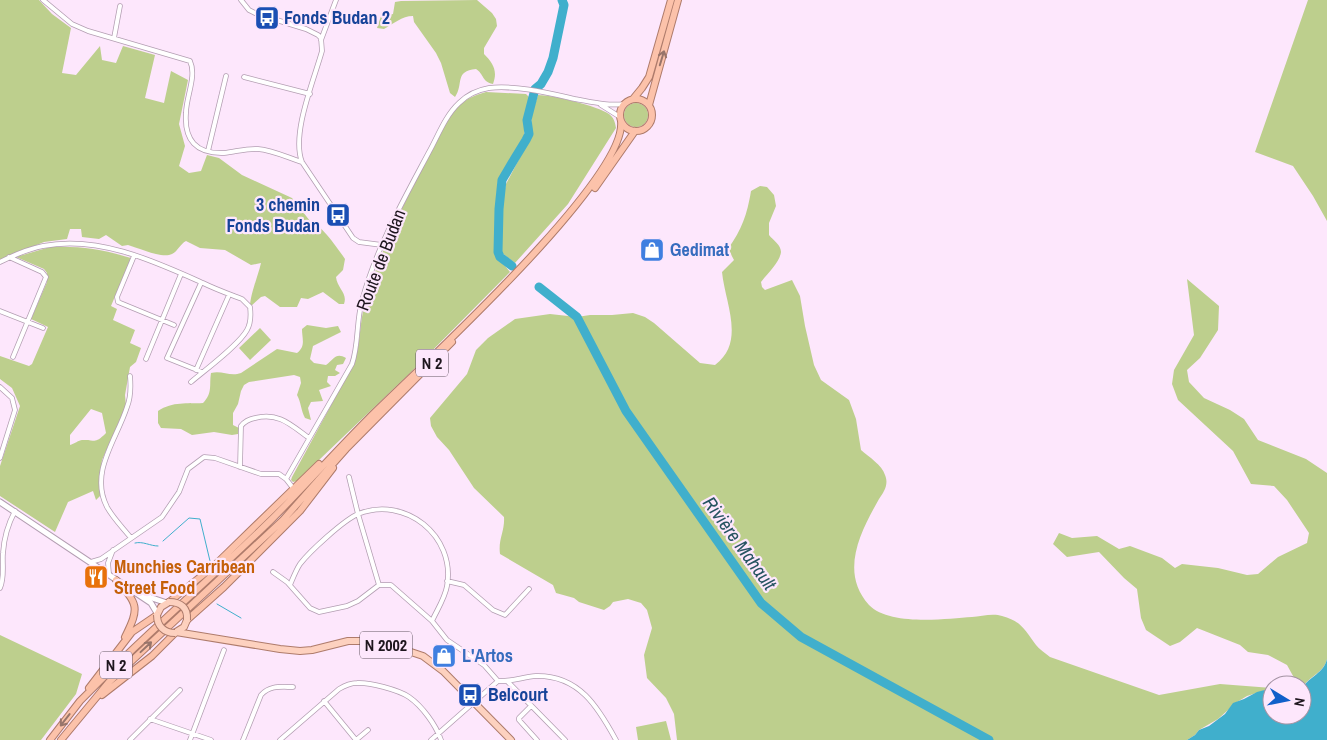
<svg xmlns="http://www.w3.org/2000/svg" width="1327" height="740" font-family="'Archivo Narrow',sans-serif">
<rect width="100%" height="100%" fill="#fde7fc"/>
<!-- green -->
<path fill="#bdcf8d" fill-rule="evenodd" d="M0,0H39L52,14L71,28L62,73L76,75L100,46L102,60L116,63L123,46L155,55L145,98L164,103L171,71L188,80L179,124L185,146L179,166L189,173L201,171L207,155L219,158L242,175L292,198L310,221C320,223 339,250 345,259L343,270L336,277C337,288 348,293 344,304H339L323,292L308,299L301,298L297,307H280L265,296L261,297L250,307C250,295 258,276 261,263L251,265L225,250L200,248L186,241C180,244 178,251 172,254C162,259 139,248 128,245L122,246L106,235L99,239L82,237L81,229H70L67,239L44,242L0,260Z
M477,0L492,13L496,19L497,26L484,48V54C493,63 498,71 493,84C482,82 484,74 476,69C454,71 464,84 455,97L450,93L441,63L436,53L414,22L413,16C402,16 393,24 384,29L377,28L381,16L393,14L395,2L401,1Z
M1308,0H1327V221L1313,196L1293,166L1255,152Z
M486,92L526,94L529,97L525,115L524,136L498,181L496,202V255L510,272L410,373L297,481L293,482L291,480L292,477L354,363C361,344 359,323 365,304C378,256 400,211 423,167C431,150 444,122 457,108C465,99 475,95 486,92Z
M538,95C552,95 598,106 609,114C614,118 615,122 616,128L568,204L515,263L502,253L500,247L502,202L506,184L529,140L532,131L531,117Z
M624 115a12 12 0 1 1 24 0a12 12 0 1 1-24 0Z
M760,186L767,187L774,195L776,206L769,223V235C773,240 781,245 781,252C780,262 767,274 761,282L762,287L765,290L792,280L800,296L805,326L814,365L821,380L849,400L856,419L861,450C869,457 882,465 885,475C889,484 884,492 879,499C861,531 839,572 869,605C889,626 945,619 972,617C981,616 994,613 1002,616C1021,621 1025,630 1036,645C1039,649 1045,653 1050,657L1159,695L1220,684L1272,688L1247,696L1237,702L1218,719L1199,730L1195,735L1187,740H677L674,714L666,698L647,678L644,655L652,628L647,610L641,603L628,599L613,602L610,606L604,610L579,602L574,598L556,593L553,585L500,554C498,539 505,531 504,517L474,488L449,450L437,437L431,426L430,418L467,374L476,350L488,338L515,319L550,314L577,317L590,315H612L633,313L645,317L654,323L700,363L715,365C746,342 725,303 722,272L734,260L728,249C742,229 747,215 751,191Z
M50,247C82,246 101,249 131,258L111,306L117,309L113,320L135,330L130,343L141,348L136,362L130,367L125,395L126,406L102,460L100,478L101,495L96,500L93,491L68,502L55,532L0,496V466L20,406L12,388L0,379V356L29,366L32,364L48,327L31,319L47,282V273L44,269L16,257ZM91,409L102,413L106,433C94,445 96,439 82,440C79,440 74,444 70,445V435Z
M1187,279L1219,306L1218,330L1200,358L1187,370L1189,382L1204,398L1230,410L1244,419L1258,440L1306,459L1327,473V659C1324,673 1309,676 1302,688V685H1298L1287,665L1268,655L1248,652L1240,645L1197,628L1180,642L1170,646L1146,630L1141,618L1137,589L1124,578L1099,552L1067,557L1053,544L1059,533L1072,538L1097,536L1119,549L1130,546L1162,558L1175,568L1182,564L1218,568L1247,575L1258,574L1278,557L1307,543L1309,533L1287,500L1274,486L1251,484L1233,451L1178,400L1172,384L1174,370L1194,335Z
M307,325L326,328L338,326L341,332L313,346L310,359L314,363L326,365C334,359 336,352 346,358L343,364L337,365L335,370L340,373L335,376H328L327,382L331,386L319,390L323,401L311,402L308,408L311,420L305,418C301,411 301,402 297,395L301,383L300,377L294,375L249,382L244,385L241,391L238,404L233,413V425L239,428L238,434L232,435L214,432L192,435L181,429L161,428L158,423V411C173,401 187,404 203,403C213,393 209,385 211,373C222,370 230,377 241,373L277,349L297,353C306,346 302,339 302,329Z
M260,328L271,340L250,360L239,348Z
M0,635L82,674L76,694L41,740H0Z
M666,721L671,740H638L636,727Z"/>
<!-- water -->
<path fill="#40afcc" d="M1327,659V740H1187L1195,735L1199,730L1209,726L1225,714L1233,703L1244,699L1257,692L1272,688V715H1302V688C1309,677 1324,673 1327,659Z"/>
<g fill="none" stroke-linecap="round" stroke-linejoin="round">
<!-- stream -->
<path stroke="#40afcc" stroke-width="1" d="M163,541L189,518L200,519L210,561
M135,543C143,541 150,546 158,546
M217,604L241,618"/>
<!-- river -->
<path stroke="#40afcc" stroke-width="9" d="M512,266L500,257L498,252L499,209L502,180L515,158L526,140L529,134L527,120L535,89L541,84L548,72L553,58L564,5L562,0
M539,287L577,317L626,411L761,603L801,637L989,740"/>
<defs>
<path id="minor" d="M43,0L72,24L88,31L190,61C197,76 186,97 186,113C184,140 196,154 224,153C235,152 247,148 258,149C272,150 289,158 302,162
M241,0L249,10L257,14L306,29L318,35L321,38L322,51C314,80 291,134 302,162L353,238L359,242L382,245
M114,38L120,6
M321,40L336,0
M244,77L310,94
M601,105L620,117
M208,151L226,76
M134,256L117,297L118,302L174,325
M9,257L42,272L46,277L13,357
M0,262C14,255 28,249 43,246C98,235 154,261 203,283C215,289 229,294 242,299L250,307C251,315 251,323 247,330C239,345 205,370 191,382
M201,283L167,358L202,372
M0,311L43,328
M146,359L181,274
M196,370L229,295
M130,376C131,387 131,397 127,407C117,439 89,472 107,507C113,518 123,528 131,538
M0,387L12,398L15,410L0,458
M240,467L241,426C245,421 249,419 255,418C279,412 291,425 309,438
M349,477L358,514L379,585
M286,479L352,364C359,344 356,322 362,301C376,248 404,199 429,152C438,136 445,116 459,103C467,95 477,90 489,88C516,85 548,93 575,99C592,102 607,106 624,104
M91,562L101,559L162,517L179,492L188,469L204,457L215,458L261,474H279L286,479L293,488
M273,572L287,582L310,608L319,612L347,606L358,601L379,585H391L432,621L447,640L484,665L498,681
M109,574L108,563L113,550
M447,581L464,585L493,610L505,615L529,589
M290,585C293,578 296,570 300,564C310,551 344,520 358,514C405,495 456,536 447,586C445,598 437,610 432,621
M0,588C5,577 2,564 3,553C4,538 8,524 15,511
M508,682L565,740
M324,701L356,740
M531,706L519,718V720L537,740
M150,719L211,740
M130,740L180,690
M190,740L224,650
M243,740L261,695C270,685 281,687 293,687
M280,740L339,689C344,686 350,683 357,683C369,682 399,690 409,697C422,706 436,725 441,740
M356,740L368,730
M431,740L498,681C511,682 523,677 536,676C579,675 598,707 616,740"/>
<path id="tertiary" d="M0,502L151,603L157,613
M143,595L167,603"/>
<path id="primary" d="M157,615L161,607L169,602
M176,632L280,649L300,651L312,650L348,641H365L408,651L423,656L443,671L511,740
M176,632L184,627L187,620"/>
<path id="trunk" d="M620 115a16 16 0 1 1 32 0a16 16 0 1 1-32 0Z
M633,99L642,88L649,77L671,0
M649,105L678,0
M595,188L635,131
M116,580C138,604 140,607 125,637
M169,602L214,566L319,464
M187,620L224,587L300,511L333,468
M89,688L132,632L157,615
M102,695L152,656L175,633
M50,740L80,701L100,681C156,625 216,574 272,519C305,486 336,451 369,418C415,372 628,179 621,121
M61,740L109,682L283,520L346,449L452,342"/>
</defs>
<!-- minor casing -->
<use href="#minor" stroke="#b39eb2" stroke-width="5.5"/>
<!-- tertiary casing -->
<use href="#tertiary" stroke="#b39eb2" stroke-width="7"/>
<!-- primary casing -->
<use href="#primary" stroke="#ae7b6b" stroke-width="8"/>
<!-- trunk casing -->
<use href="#trunk" stroke="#ae7b6b" stroke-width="8"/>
<!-- minor -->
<use href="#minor" stroke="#fff" stroke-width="4"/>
<!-- tertiary -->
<use href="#tertiary" stroke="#fff" stroke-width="5"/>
<!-- primary -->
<use href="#primary" stroke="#fdd1bf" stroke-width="6"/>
<!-- trunk -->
<use href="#trunk" stroke="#fcc2aa" stroke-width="6"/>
<defs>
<path id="primary-bridge" d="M169,602C181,602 188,608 187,620
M157,615C157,626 164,633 175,633"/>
</defs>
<!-- primary-bridge casing -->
<use href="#primary-bridge" stroke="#ae7b6b" stroke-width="8" stroke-linecap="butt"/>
<!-- primary-bridge -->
<use href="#primary-bridge" stroke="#fdd1bf" stroke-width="6"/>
</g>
<!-- one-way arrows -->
<defs><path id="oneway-shaft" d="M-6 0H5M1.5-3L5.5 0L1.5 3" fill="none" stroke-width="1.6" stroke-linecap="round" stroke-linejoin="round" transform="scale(1.25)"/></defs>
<g stroke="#98756b">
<use href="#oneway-shaft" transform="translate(662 58) rotate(-73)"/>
<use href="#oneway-shaft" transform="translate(146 647) rotate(-43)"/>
<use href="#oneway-shaft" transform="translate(65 720) rotate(128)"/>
</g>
<!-- icons -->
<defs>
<symbol id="bus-square" viewBox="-11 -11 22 22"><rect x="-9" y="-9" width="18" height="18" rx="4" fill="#1a4fb4" stroke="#fde7fc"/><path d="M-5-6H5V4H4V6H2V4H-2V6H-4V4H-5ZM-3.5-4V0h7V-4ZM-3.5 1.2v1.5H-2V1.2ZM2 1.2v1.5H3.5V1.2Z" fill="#fff"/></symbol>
<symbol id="shop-square" viewBox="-11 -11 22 22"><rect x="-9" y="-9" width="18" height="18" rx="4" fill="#3f7fe0" stroke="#fde7fc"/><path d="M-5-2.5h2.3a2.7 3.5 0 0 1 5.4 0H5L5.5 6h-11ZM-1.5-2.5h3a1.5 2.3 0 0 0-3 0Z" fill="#fff"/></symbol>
<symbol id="restaurant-square" viewBox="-11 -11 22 22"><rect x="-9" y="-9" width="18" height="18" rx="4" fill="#e8710a" stroke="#fde7fc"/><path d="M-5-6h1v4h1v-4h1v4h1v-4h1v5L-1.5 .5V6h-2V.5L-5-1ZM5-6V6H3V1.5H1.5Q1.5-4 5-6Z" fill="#fff"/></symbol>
</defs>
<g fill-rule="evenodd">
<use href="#bus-square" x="253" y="4" width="28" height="28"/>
<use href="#bus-square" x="324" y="201" width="28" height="28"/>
<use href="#shop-square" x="638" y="236" width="28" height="28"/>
<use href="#restaurant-square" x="82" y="563" width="28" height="28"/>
<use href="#shop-square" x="430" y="642" width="28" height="28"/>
<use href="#bus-square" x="456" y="681" width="28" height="28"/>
</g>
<g text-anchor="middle" stroke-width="4.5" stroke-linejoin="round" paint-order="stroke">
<!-- shield labels -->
<g fill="#fde7fc" stroke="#615561" stroke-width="1">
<rect x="416" y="349.5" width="32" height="27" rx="4"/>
<rect x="360" y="631.5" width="52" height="27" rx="4"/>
<rect x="100" y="651.5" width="32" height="27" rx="4"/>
</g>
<g font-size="16" font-weight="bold" fill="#1e161e">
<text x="432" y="369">N 2</text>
<text x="386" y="651">N 2002</text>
<text x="116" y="671">N 2</text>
</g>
<!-- transit labels -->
<g font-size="18" font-weight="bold" fill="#164399" stroke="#fde7fc" text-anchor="start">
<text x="284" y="24">Fonds Budan 2</text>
<text x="320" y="211" text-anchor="end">3 chemin<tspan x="320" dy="21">Fonds Budan</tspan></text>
<text x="488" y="701">Belcourt</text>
</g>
<!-- shop labels -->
<g font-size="18" font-weight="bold" fill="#366cbe" stroke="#fde7fc" text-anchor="start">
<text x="670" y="256">Gedimat</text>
<text x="462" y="662">L'Artos</text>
</g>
<!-- street labels -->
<g font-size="18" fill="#1e161e" stroke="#fde7fc">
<text transform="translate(381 260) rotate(-69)" y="6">Route de Budan</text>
</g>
<!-- food labels -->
<g font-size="18" font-weight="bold" fill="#c56008" stroke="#fde7fc" text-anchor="start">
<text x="114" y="573">Munchies Carribean<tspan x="114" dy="21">Street Food</tspan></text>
</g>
<!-- water labels -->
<g font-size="19" font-style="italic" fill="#265461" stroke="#fde7fc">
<text transform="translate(740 543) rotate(54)" y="7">Rivière Mahault</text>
</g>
</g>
<!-- north arrow -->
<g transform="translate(1287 700) rotate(100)"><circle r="24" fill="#fde7fc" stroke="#a493a3"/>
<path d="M0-4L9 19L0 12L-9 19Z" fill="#1060ca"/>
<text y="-8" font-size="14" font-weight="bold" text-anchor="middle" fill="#1e161e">N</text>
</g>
</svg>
